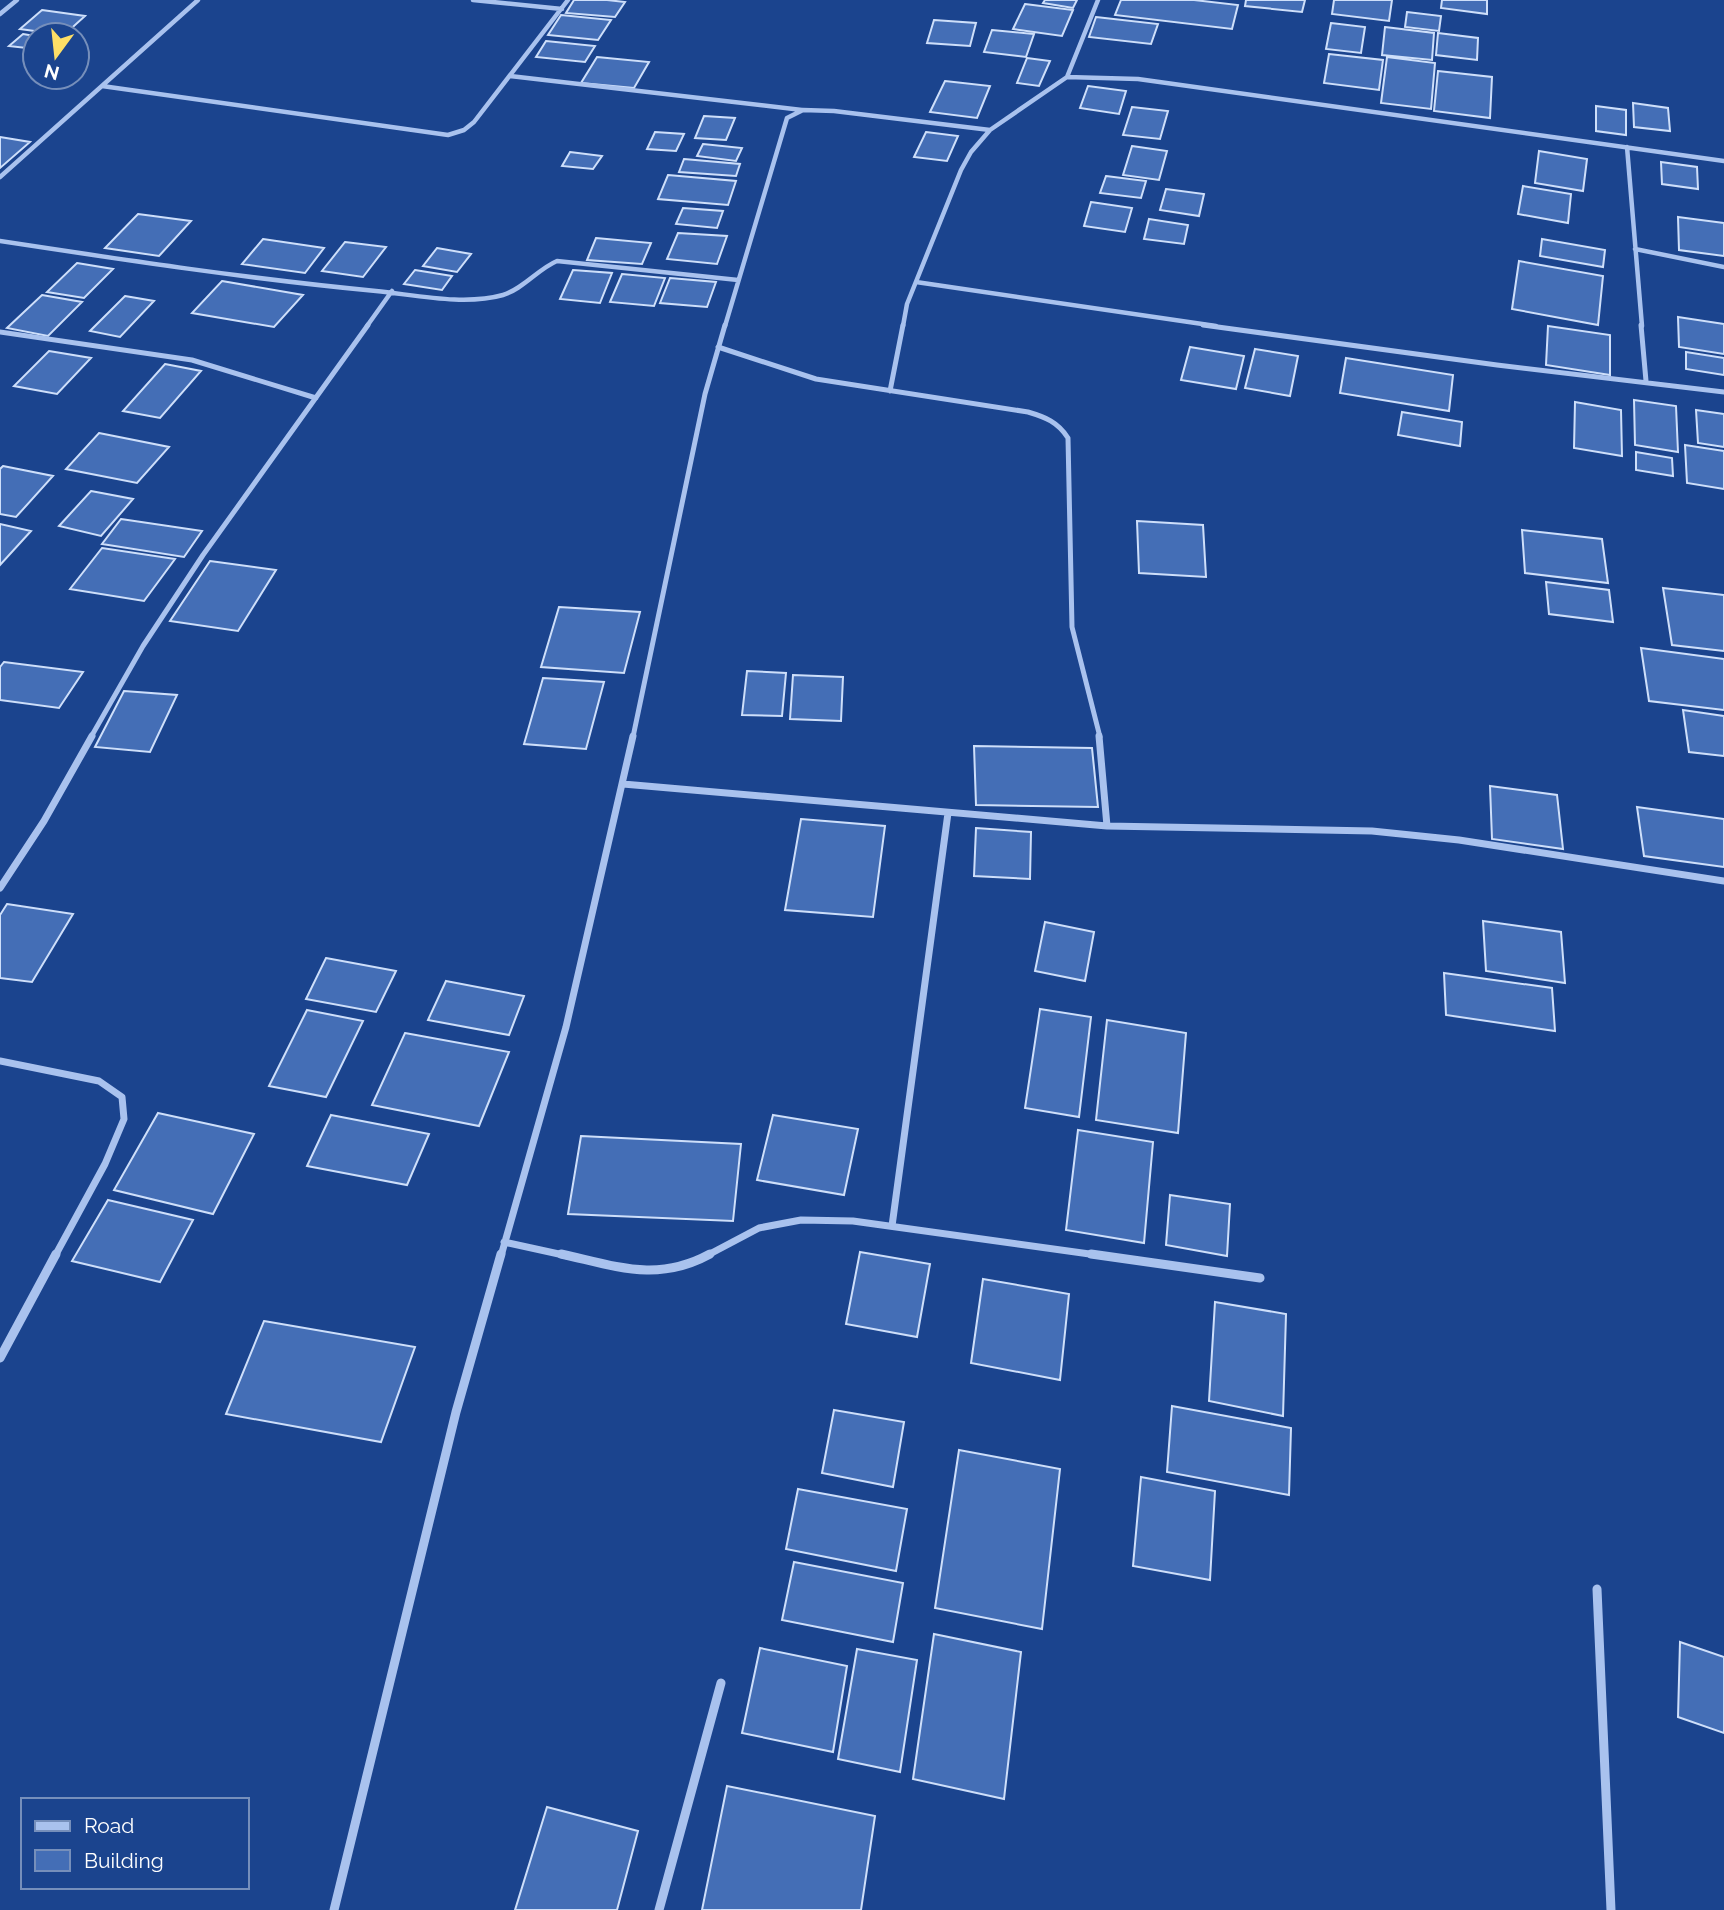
<svg xmlns="http://www.w3.org/2000/svg" width="1724" height="1910" font-family="Raleway,sans-serif">
<rect width="100%" height="100%" fill="#1b448e"/>
<!-- building -->
<path fill="#446eb6" stroke="#cedffa" stroke-width="2" d="M574,0H607L625,2L615,17L566,13Z
M1045,0H1077L1073,8L1043,3Z
M1121,0H1194L1238,5L1232,29L1115,15Z
M1246,0H1305L1302,12L1245,6Z
M1334,0H1392L1389,21L1332,14Z
M1442,0H1487V14L1441,8Z
M1025,4L1073,10L1062,36L1013,29Z
M42,10L85,16L64,35L20,29Z
M1407,12L1441,16L1439,31L1405,27Z
M561,15L611,20L598,40L548,35Z
M1096,17L1158,24L1151,44L1089,37Z
M934,20L976,23L970,46L927,43Z
M1331,23L1365,27L1361,53L1326,49Z
M1385,27L1434,33L1432,60L1382,55Z
M992,30L1034,34L1026,57L984,52Z
M1438,33L1478,38L1477,60L1436,55Z
M23,34L35,36V49L9,46Z
M546,41L595,46L585,62L536,57Z
M1329,54L1383,60L1379,90L1324,83Z
M597,57L649,62L634,88L581,83Z
M1387,57L1435,63L1431,109L1381,103Z
M1027,58L1050,61L1039,86L1017,83Z
M1438,71L1492,77L1490,118L1434,111Z
M945,81L990,86L977,118L930,112Z
M1088,86L1126,91L1119,114L1080,108Z
M1633,103L1668,108L1670,131L1634,127Z
M1596,106L1626,110V135L1596,131Z
M1132,107L1168,111L1160,139L1123,135Z
M704,116L735,118L726,140L695,138Z
M655,132L684,134L676,151L647,149Z
M926,132L958,136L947,161L914,157Z
M0,137L30,142L0,168Z
M703,144L742,148L736,161L697,156Z
M1132,146L1167,151L1159,180L1123,175Z
M1539,151L1587,159L1583,191L1535,183Z
M570,152L602,156L593,169L562,166Z
M684,159L740,164L736,176L679,172Z
M1661,162L1697,167L1698,189L1662,184Z
M668,175L736,181L728,205L658,199Z
M1106,176L1146,181L1141,198L1100,193Z
M1523,186L1571,194L1568,223L1518,214Z
M1166,189L1204,194L1199,216L1160,210Z
M1091,202L1132,208L1125,232L1084,226Z
M683,208L723,211L717,228L676,224Z
M138,214L191,221L159,256L105,248Z
M1678,217L1724,223V256L1679,250Z
M1149,219L1188,225L1184,244L1144,239Z
M678,233L727,236L717,264L667,259Z
M596,238L651,243L642,264L587,260Z
M263,239L324,248L305,273L242,264Z
M1542,239L1605,250L1603,267L1540,256Z
M345,242L386,247L363,277L322,271Z
M437,248L471,254L457,272L423,266Z
M1519,261L1603,276L1598,325L1512,309Z
M77,263L113,269L84,298L47,292Z
M415,270L452,276L442,290L404,284Z
M573,270L612,273L600,303L560,299Z
M622,274L665,278L654,306L610,302Z
M670,278L716,282L707,307L660,303Z
M222,281L303,295L274,327L192,313Z
M42,295L82,302L48,336L7,328Z
M125,296L154,301L120,337L90,331Z
M1678,317L1724,324V354L1679,347Z
M1548,326L1610,335V375L1546,365Z
M1190,347L1244,356L1236,389L1181,380Z
M1255,349L1298,356L1290,396L1245,388Z
M49,351L91,358L57,394L14,386Z
M1686,352L1724,358V375L1686,369Z
M1346,358L1453,375L1449,411L1340,393Z
M165,364L201,371L160,418L123,411Z
M1634,400L1676,406L1678,452L1635,445Z
M1575,402L1621,410L1622,456L1574,448Z
M1696,410L1724,414V447L1698,443Z
M1402,412L1462,422L1460,446L1398,435Z
M99,433L169,447L137,483L66,469Z
M1685,445L1724,451V489L1687,483Z
M1636,452L1672,458L1673,476L1636,470Z
M3,466L53,476L16,517L0,514V469Z
M91,491L133,499L101,536L59,526Z
M121,519L202,531L184,557L102,544Z
M1137,521L1203,525L1206,577L1139,573Z
M0,524L31,531L0,565Z
M1522,530L1602,539L1608,583L1525,573Z
M102,548L175,559L144,601L70,589Z
M210,561L276,570L238,631L170,621Z
M1546,582L1609,590L1613,622L1549,614Z
M1663,588L1724,595V651L1672,645Z
M559,607L640,612L624,673L541,667Z
M1641,648L1724,659V710L1649,701Z
M4,662L83,672L59,708L0,700V667Z
M747,671L786,673L782,716L742,715Z
M793,675L843,677L841,721L790,719Z
M543,678L604,682L586,749L524,744Z
M124,691L177,695L150,752L95,747Z
M1683,710L1724,716V756L1689,752Z
M974,746L1092,748L1098,807L976,805Z
M1490,786L1557,795L1563,849L1492,839Z
M1637,807L1724,819V867L1644,856Z
M801,819L885,826L873,917L785,910Z
M976,828L1031,832L1030,879L974,876Z
M7,904L73,914L32,982L0,978V915Z
M1483,921L1561,932L1565,983L1486,971Z
M1045,922L1094,932L1085,981L1035,971Z
M326,958L396,971L376,1012L306,999Z
M1444,973L1552,988L1555,1031L1446,1015Z
M446,981L524,996L509,1035L428,1020Z
M1040,1009L1091,1017L1079,1117L1025,1108Z
M307,1010L363,1021L326,1097L269,1086Z
M1107,1020L1186,1033L1178,1133L1096,1120Z
M405,1033L509,1052L479,1126L372,1105Z
M158,1113L254,1134L213,1214L114,1190Z
M331,1115L429,1134L407,1185L307,1166Z
M773,1115L858,1129L844,1195L757,1180Z
M1078,1130L1153,1142L1144,1243L1066,1230Z
M581,1136L741,1144L733,1221L568,1214Z
M1170,1195L1230,1204L1227,1256L1166,1245Z
M108,1200L193,1220L160,1282L72,1261Z
M860,1252L930,1264L917,1337L846,1324Z
M983,1279L1069,1294L1060,1380L971,1363Z
M1215,1302L1286,1314L1283,1416L1209,1401Z
M264,1321L415,1347L381,1442L226,1414Z
M1172,1406L1291,1428L1289,1495L1167,1472Z
M834,1410L904,1422L893,1487L822,1473Z
M959,1450L1060,1469L1042,1629L935,1608Z
M1141,1477L1215,1491L1210,1580L1133,1566Z
M798,1489L907,1509L896,1571L786,1549Z
M794,1562L903,1583L893,1642L782,1620Z
M934,1634L1021,1652L1004,1799L913,1779Z
M1680,1642L1724,1657V1733L1678,1717Z
M760,1648L847,1666L833,1752L742,1733Z
M857,1649L917,1660L900,1772L838,1759Z
M727,1786L875,1816L861,1910H702Z
M547,1807L638,1831L617,1910H515Z"/>
<g fill="none" stroke-linecap="round" stroke-linejoin="round">
<!-- minor-far3 -->
<path stroke="#a9c2ee" stroke-width="4.5" d="M473,0L562,9
M0,14L17,0
M510,76L802,110
M1067,77L1138,79L1724,161
M102,86L448,135L464,130L474,122L568,0
M1627,147L1642,326
M0,177L198,0
M0,241C125,260 250,279 376,291C416,295 464,306 503,295C523,289 538,269 557,261L738,280
M1635,249L1724,267
M916,282L1216,326
M367,326L392,291
M725,326L787,118L803,110L834,111L990,130
M903,326L907,304L961,170L971,152L990,130L1067,77L1098,0"/>
<!-- minor-far2 -->
<path stroke="#a9c2ee" stroke-width="5" d="M1203,325L1497,365L1724,392
M1641,325L1646,381
M0,332L192,360L316,398
M718,347L816,379L1028,412C1045,417 1058,422 1068,438L1072,627L1100,737
M890,391L903,325
M91,737L143,646L203,555L368,325
M633,737L705,394L725,325"/>
<!-- minor-far1 -->
<path stroke="#a9c2ee" stroke-width="7" d="M1099,736L1107,826
M623,784L1107,826L1372,831L1459,840L1724,881
M0,888L44,821L92,736
M0,1061L99,1081L122,1097L124,1119L105,1164L55,1256
M892,1226L948,813
M504,1242L568,1256
M501,1256L566,1027L633,736
M706,1256L759,1228L801,1220L853,1221L1104,1256"/>
<!-- minor -->
<path stroke="#a9c2ee" stroke-width="9" d="M561,1254C616,1266 657,1283 710,1254
M1091,1254L1260,1278
M0,1358L56,1254
M1597,1589L1611,1910
M334,1910L456,1412L501,1254
M659,1910L721,1683"/>
</g>
<!-- legend -->
<rect x="21" y="1798" width="228" height="91" fill="#1b448e" stroke="#768fbb" stroke-width="2"/>
<rect x="35" y="1821" width="35" height="10" fill="#a9c2ee" stroke="#768fbb" stroke-width="2"/>
<text x="84" y="1833" font-size="21" fill="#ffffff">Road</text>
<rect x="35" y="1850" width="35" height="21" fill="#446eb6" stroke="#768fbb" stroke-width="2"/>
<text x="84" y="1868" font-size="21" fill="#ffffff">Building</text>
<!-- north arrow -->
<g transform="translate(56 56) rotate(195)"><circle r="33" fill="#1b448e" stroke="#768fbb" stroke-width="2"/>
<path d="M0-5L12 26L0 18L-12 26Z" fill="#fedf66"/>
<text y="-10" font-size="19" font-weight="bold" text-anchor="middle" fill="#ffffff">N</text>
</g>
</svg>
